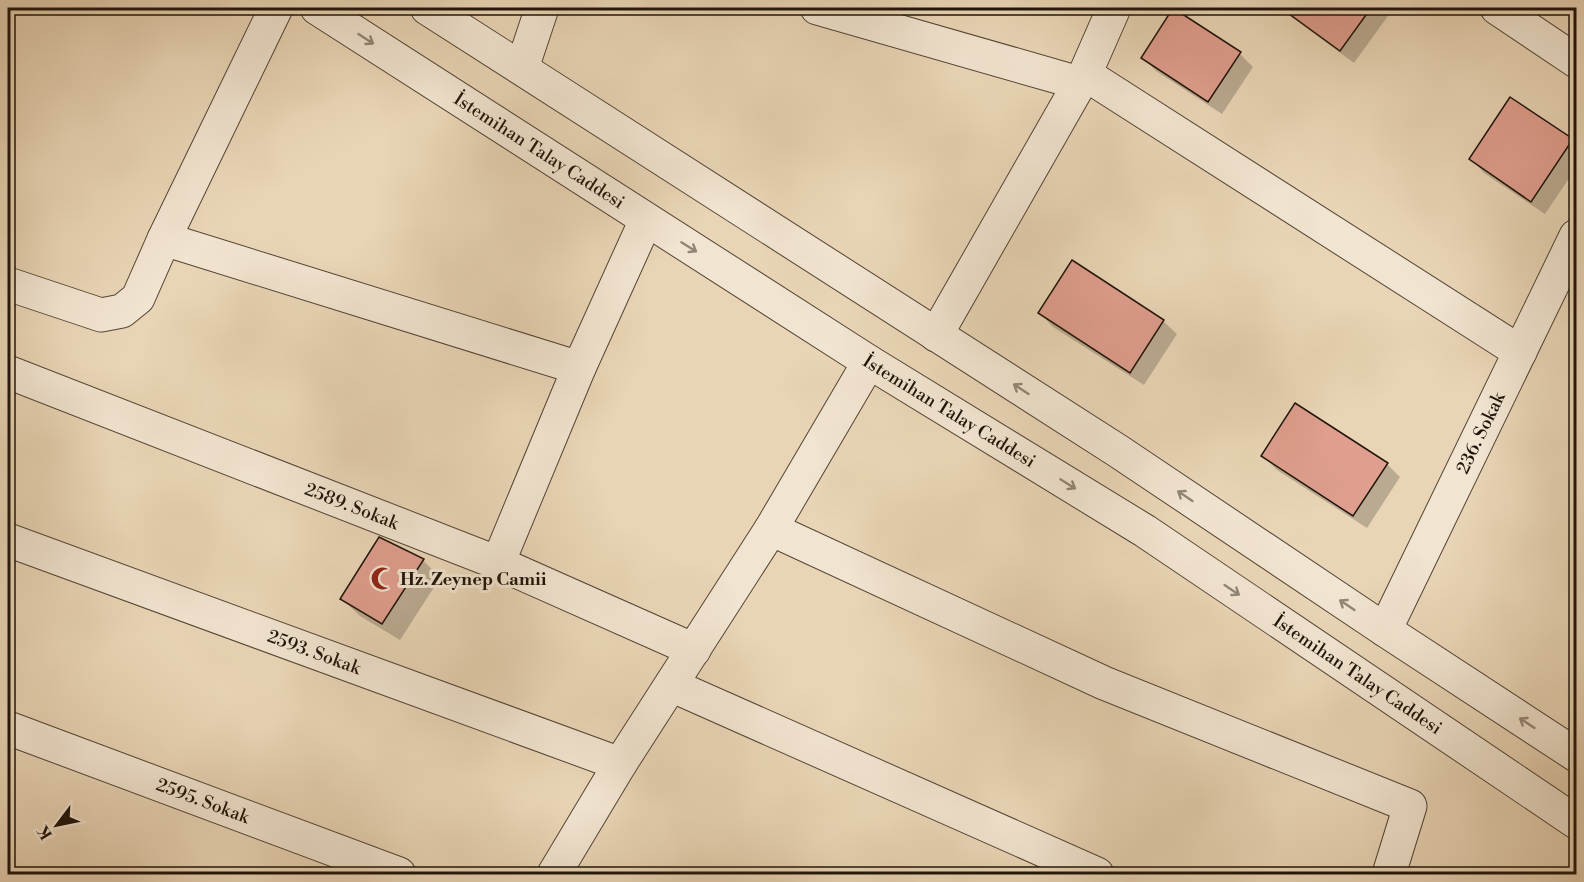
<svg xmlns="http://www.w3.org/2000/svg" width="1584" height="882" font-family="'Libre Bodoni',serif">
<rect width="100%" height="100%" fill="#e9d5b6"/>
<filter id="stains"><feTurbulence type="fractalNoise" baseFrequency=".00333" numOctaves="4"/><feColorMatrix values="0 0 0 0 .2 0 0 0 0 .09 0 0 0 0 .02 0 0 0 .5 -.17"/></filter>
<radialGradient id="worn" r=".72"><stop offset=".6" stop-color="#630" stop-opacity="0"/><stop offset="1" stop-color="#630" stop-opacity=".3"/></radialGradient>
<!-- shadow -->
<path fill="#0003" d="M1281,8H1380L1388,16L1354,63L1290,16Z
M1240,54L1253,67L1222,114L1156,71L1143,57Z
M1511,99L1576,145V168L1545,214L1484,173L1471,159Z
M1072,262L1163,321L1177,334L1144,385L1053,327L1040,313Z
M1263,456L1387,464L1400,477L1367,528L1277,470Z
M423,560L440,578L400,640L360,616L342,599Z"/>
<!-- building -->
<path fill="#df9e8e" stroke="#1f1409" stroke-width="1.5" d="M1173,8L1241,52L1208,102L1141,58Z
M1281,8H1371L1340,51Z
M1510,97L1573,139L1531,202L1469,159Z
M1072,260L1164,320L1130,373L1038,313Z
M1295,403L1388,463L1353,516L1261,456Z
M379,537L424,559L382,624L340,599Z"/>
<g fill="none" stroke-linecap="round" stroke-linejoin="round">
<defs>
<g id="minor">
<path id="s1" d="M317,8L869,362L1145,531L1576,822"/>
<path d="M427,8L1118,451L1385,630L1576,755"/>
<path d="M817,8L1079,83"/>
<path d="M1497,8L1576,61"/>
<path d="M522,68L542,8"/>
<path d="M1085,74L1520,352"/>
<path d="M164,239L579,368"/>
<path d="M8,284L101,315L122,311L138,298L164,239L276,8"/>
<path d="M936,335L1085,74L1114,8"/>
<path id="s2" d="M8,372L498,563L694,650"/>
<path d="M771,529L1104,683L1410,806L1389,874"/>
<path id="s3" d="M8,540L620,764"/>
<path d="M498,563L579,368L646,220"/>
<path id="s4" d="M1385,630L1576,236"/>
<path d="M671,685L1097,874"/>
<path id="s5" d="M8,728L399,874"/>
<path d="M554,874L620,764L771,529L869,362"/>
</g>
</defs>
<!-- minor casing -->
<use href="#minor" stroke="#524434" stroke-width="35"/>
<!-- minor -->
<use href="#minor" stroke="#f1e4d0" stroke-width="33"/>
</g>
<!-- one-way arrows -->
<defs><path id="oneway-shaft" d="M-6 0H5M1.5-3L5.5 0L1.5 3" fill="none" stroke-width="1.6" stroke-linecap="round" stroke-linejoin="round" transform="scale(1.5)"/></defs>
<g stroke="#928676">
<use href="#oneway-shaft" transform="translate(366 39) rotate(33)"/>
<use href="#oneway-shaft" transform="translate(689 247) rotate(32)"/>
<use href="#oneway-shaft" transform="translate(1021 389) rotate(-147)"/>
<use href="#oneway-shaft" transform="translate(1068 484) rotate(32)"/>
<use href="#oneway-shaft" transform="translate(1185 496) rotate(-146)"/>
<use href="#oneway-shaft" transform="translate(1232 590) rotate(34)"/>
<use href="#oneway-shaft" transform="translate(1347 605) rotate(-146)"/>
<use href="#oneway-shaft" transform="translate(1527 723) rotate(-147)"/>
</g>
<!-- icons -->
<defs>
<symbol id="mosque-bare" viewBox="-9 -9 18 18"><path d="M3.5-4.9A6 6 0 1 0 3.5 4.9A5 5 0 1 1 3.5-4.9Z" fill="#8f2418" stroke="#f1e4d0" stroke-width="2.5" paint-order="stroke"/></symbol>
</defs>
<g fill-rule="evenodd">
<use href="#mosque-bare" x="366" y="562" width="33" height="33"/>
</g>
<g text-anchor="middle" stroke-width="6" stroke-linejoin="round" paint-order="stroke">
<!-- street labels -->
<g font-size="18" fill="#1f1409" stroke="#f1e4d0">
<text dy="6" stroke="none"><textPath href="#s1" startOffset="264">İstemihan Talay Caddesi</textPath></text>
<text dy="6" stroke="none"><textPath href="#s1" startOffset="750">İstemihan Talay Caddesi</textPath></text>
<text dy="6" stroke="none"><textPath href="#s4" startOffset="219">236. Sokak</textPath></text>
<text dy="6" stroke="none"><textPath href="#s2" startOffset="369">2589. Sokak</textPath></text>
<text dy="6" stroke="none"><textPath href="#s3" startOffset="326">2593. Sokak</textPath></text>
<text dy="6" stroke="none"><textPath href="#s1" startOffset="1236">İstemihan Talay Caddesi</textPath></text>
<text dy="6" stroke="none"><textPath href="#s5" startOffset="208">2595. Sokak</textPath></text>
</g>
<!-- poi labels -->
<g font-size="18" font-weight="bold" fill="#1f1409" stroke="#f1e4d0" text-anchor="start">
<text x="400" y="585">Hz. Zeynep Camii</text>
</g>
</g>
<!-- margin -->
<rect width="1584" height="882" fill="none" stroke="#e9d5b6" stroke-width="30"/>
<rect x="9" y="9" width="1566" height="864" fill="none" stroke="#1f1409" stroke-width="3"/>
<rect x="15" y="15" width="1554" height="852" fill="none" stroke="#1f1409" stroke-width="1.5"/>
<!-- north arrow -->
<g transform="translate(57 825) rotate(238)" stroke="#f1e4d0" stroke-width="4.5" paint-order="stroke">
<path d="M0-4.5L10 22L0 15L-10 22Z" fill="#1f1409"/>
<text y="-9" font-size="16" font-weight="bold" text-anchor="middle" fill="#1f1409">K</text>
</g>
<rect width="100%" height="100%" filter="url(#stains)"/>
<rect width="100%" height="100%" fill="url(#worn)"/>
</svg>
